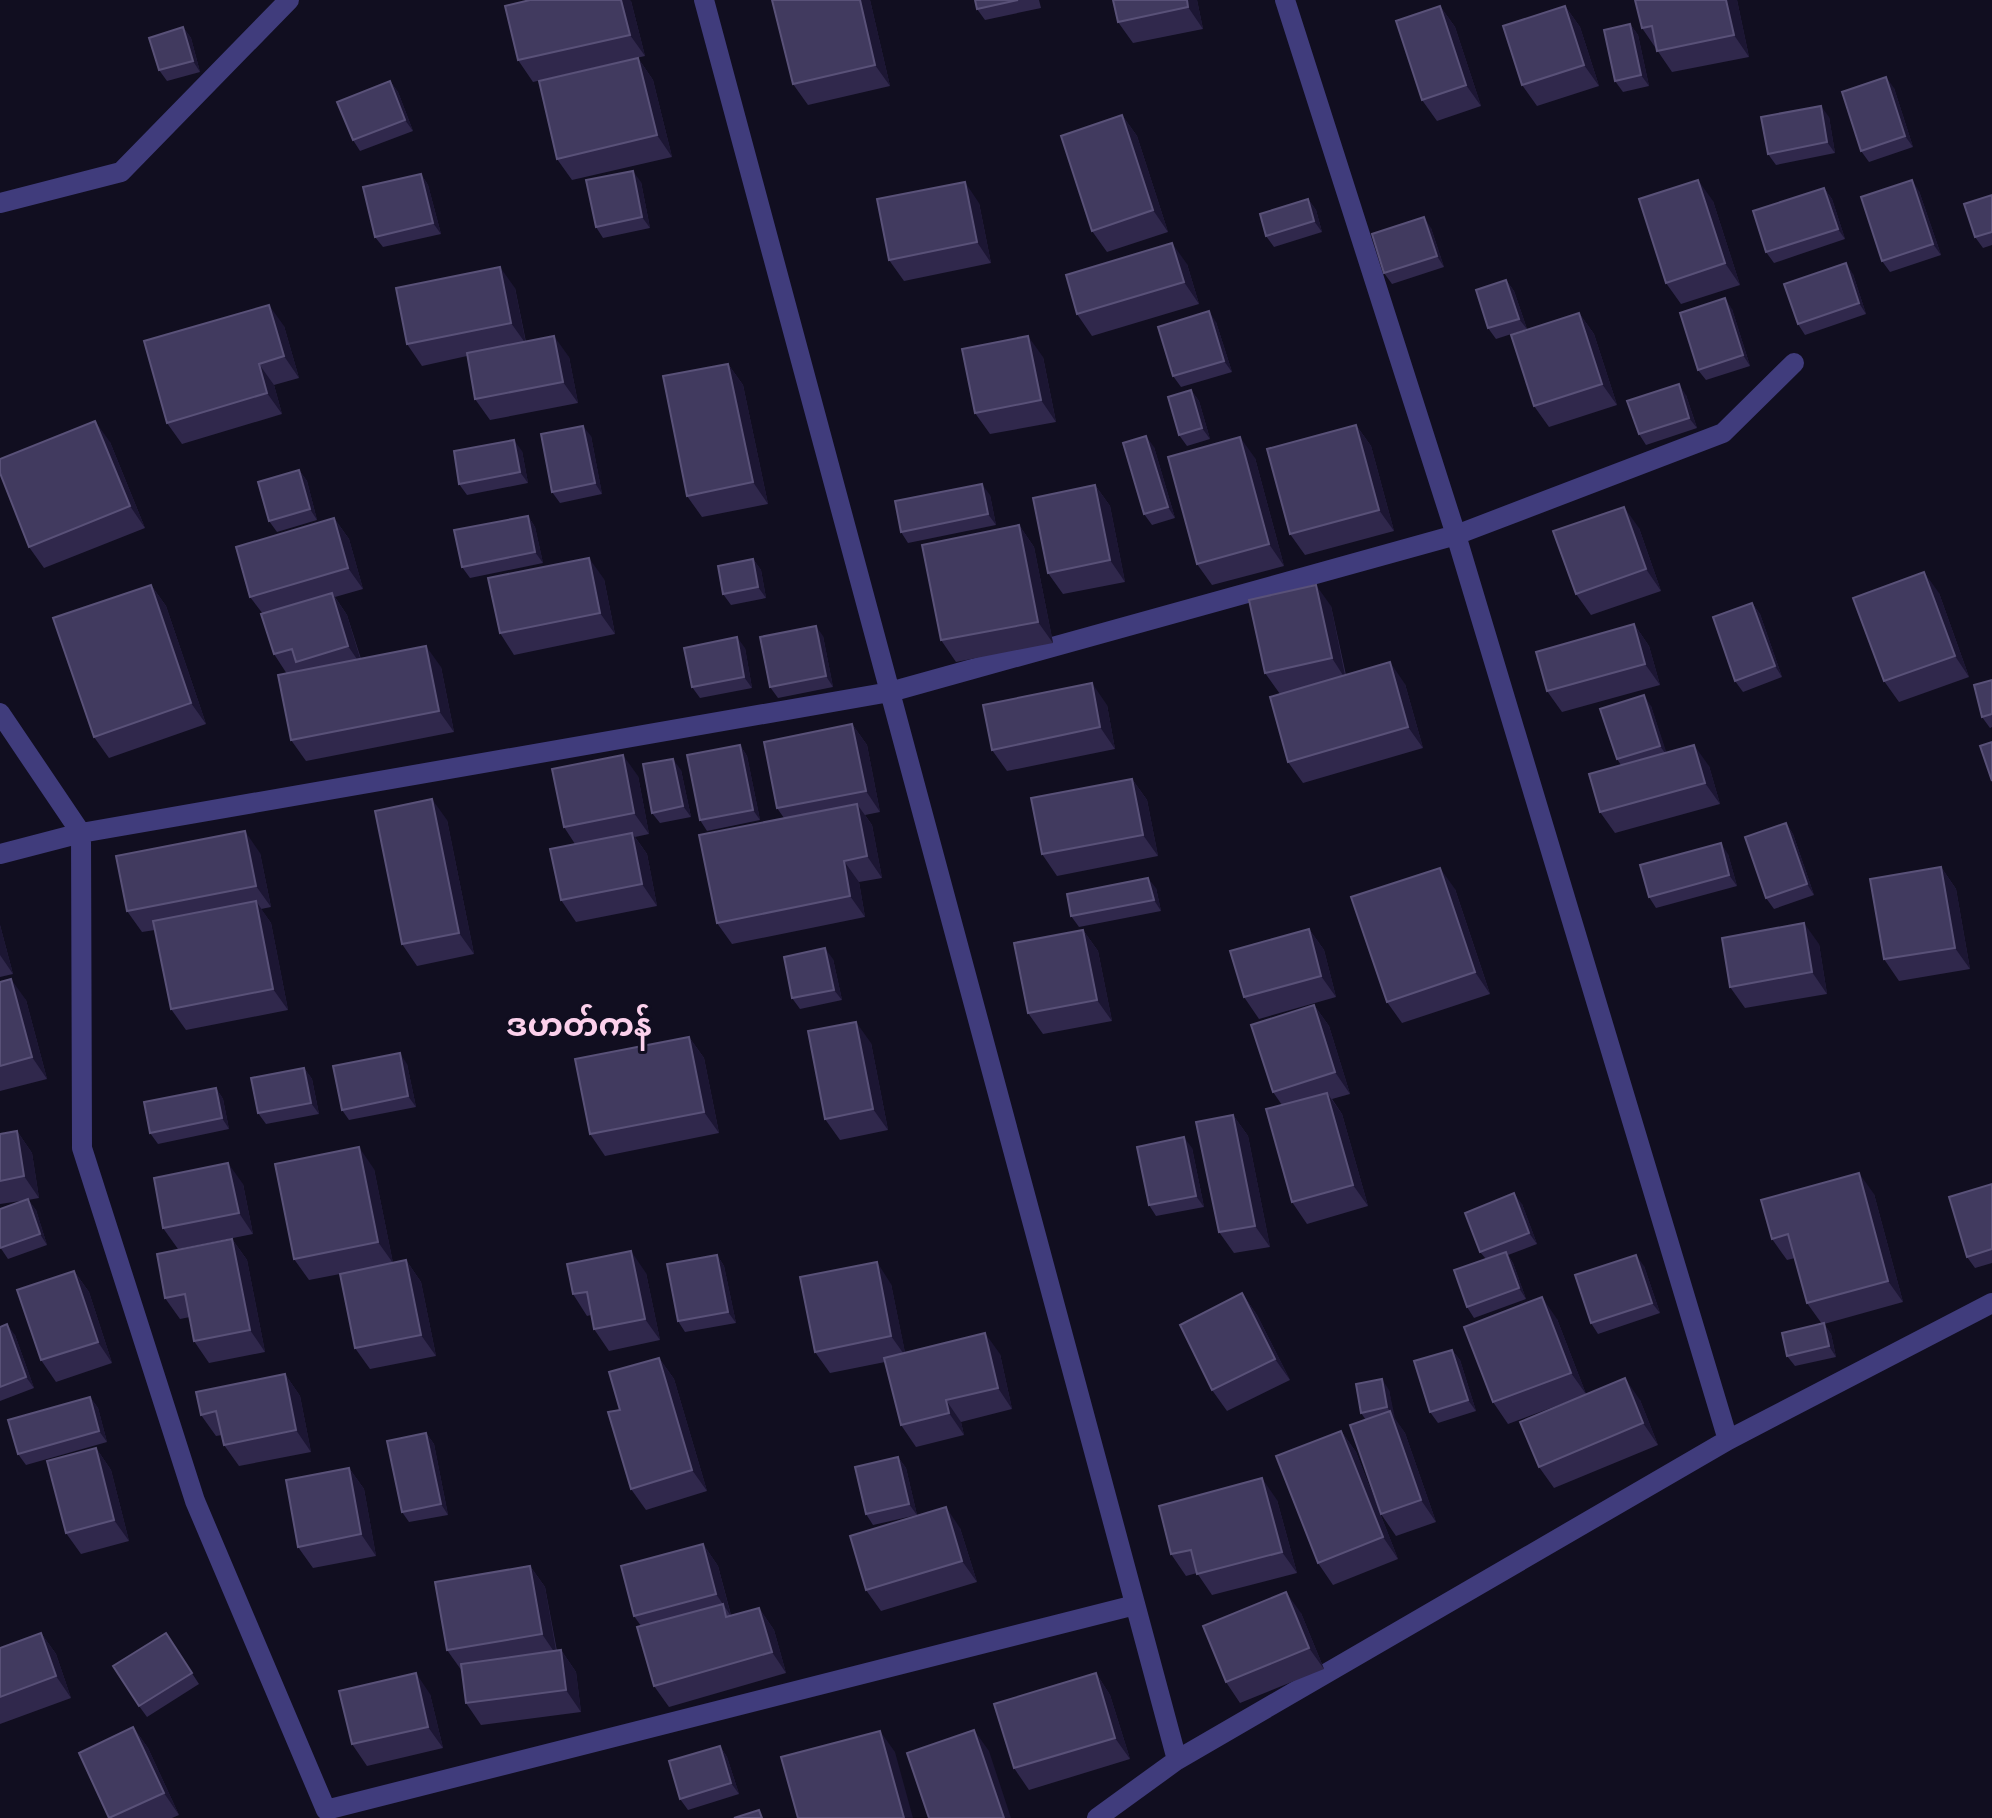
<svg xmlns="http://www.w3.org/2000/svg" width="1992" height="1818" font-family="'Golos Text','Noto Sans Myanmar',sans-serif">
<rect width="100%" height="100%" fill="#110e20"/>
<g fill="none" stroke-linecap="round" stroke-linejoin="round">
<!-- minor -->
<path stroke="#403c7c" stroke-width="20" d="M704,0L1177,1760
M1285,0L1456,535L1728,1440
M0,203L121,172L289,0
M0,713L81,833L82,1148L195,1501L326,1810L1135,1605
M0,854L81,833L890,692L1456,535L1723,433L1794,363
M1097,1818L1177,1760L1728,1440L1992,1303"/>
</g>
<!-- wall -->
<path fill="#30284c" d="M772,0H870L890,86L808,105L793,84Z
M975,0H1039L1041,8L985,20L977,9Z
M1113,0H1197L1203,29L1133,43L1118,22Z
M1737,0L1749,57L1672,72L1642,28Z
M631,1L645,56L533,82L518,60Z
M1440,6L1455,27L1481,106L1437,121L1422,100Z
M1565,6L1580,27L1599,86L1537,106L1522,85Z
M1630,24L1638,35L1649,86L1623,92L1615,81Z
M183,27L191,38L200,72L167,81L159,70Z
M638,58L653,80L672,157L572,180L557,159Z
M390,81L398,92L413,131L360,151L353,140Z
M1894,88L1913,147L1869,162L1861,151Z
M1122,115L1137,136L1168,232L1107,252L1092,231Z
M1829,117L1835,153L1776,165L1768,154Z
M421,174L428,185L441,234L383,247L375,237Z
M641,182L650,228L603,238L596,227Z
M1824,188L1832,199L1845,239L1774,263L1766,252Z
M1919,191L1941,255L1890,272L1882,261Z
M1992,195V245L1983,248L1975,237Z
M1308,199L1316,210L1322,232L1274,247L1266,236Z
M1713,201L1740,285L1681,304L1666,283Z
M979,203L991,263L904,281L889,260Z
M1431,228L1444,267L1392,284L1384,273Z
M1187,264L1199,304L1092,336L1077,314Z
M1853,274L1866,314L1805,335L1798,324Z
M1506,280L1514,291L1527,329L1496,339L1488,328Z
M515,288L526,342L569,357L578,403L490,420L475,399L467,356L422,366L407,344Z
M1732,309L1750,366L1706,380L1698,370Z
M1579,313L1594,334L1617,405L1549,427L1534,406Z
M1216,322L1232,372L1181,387L1173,376Z
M284,326L299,378L274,385L282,414L182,444L167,423Z
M1043,357L1056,422L990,434L975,413Z
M728,364L743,385L768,504L702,517L687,496Z
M1191,390L1199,401L1210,439L1187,446L1179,435Z
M1686,395L1697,428L1646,445L1639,434Z
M1356,425L1371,446L1394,531L1305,555L1290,534Z
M591,436L602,494L560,503L552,492Z
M110,442L145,528L44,568L29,547Z
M1154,447L1175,518L1152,525L1144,514Z
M522,451L528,483L467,495L459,484Z
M1255,458L1284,566L1212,585L1197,564Z
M299,470L307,481L317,520L277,532L269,521Z
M1095,485L1110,506L1125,582L1063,594L1048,573Z
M990,495L996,525L908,543L901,532Z
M528,516L535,527L543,563L470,578L462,567Z
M334,518L349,539L363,589L335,597L347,615L361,659L441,667L454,732L306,761L291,740L287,674L274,654L263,614L250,597Z
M1019,525L1034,547L1053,643L956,662L941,640Z
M1639,528L1661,591L1591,615L1576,594Z
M753,559L761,570L766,598L731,605L723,594Z
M604,579L615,634L514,655L500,633Z
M151,585L166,606L206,724L109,758L94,737Z
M1939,593L1969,677L1899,702L1884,681Z
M1752,603L1760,614L1782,677L1743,692L1735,681Z
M1331,606L1346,675L1405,684L1423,748L1303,783L1288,762L1280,694L1265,673Z
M1634,624L1649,646L1660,685L1562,712L1547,691Z
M823,636L833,687L778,698L770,687Z
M745,648L752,688L700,698L692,687Z
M1992,680V727L1990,728L1982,717Z
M1107,705L1115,749L1007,771L992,750Z
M1651,706L1666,753L1709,766L1720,804L1615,833L1600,812L1621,765L1617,759Z
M852,724L867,745L880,812L865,815L872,825L882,878L859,882L865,917L732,944L717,923L784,818L777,808Z
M740,745L747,756L760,820L707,831L700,820Z
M681,770L691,817L660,823L652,813Z
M638,776L649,834L635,837L647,854L657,906L576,922L561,900L575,844L564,827Z
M1132,779L1147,800L1158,856L1057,876L1042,854Z
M447,820L474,954L417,966L402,944Z
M1786,823L1793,834L1814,895L1774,909L1766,898Z
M260,853L271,907L261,909L271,923L288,1010L186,1030L171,1009L155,930L142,932L127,911Z
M1728,854L1737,886L1656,908L1649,897Z
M1941,867L1956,889L1970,969L1899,981L1884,959Z
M1156,888L1161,911L1079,927L1071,916Z
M1455,889L1490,994L1402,1023L1387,1002Z
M0,925L13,974L0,977Z
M1309,929L1324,950L1336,997L1259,1019L1244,997Z
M1083,930L1098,951L1112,1021L1043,1034L1028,1013Z
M1819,944L1827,994L1745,1008L1730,987Z
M833,959L842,1000L800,1009L792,998Z
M0,982L26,1000L47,1079L0,1091Z
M1314,1005L1329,1026L1350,1094L1332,1099L1342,1114L1368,1206L1307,1224L1292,1202L1282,1105L1273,1092Z
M689,1037L704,1058L719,1133L605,1156L590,1134Z
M871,1043L888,1130L840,1140L825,1119Z
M407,1064L416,1107L349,1120L342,1110Z
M304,1068L312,1079L319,1114L266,1124L258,1113Z
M216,1088L223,1099L229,1129L158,1144L150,1133Z
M1233,1115L1248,1136L1270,1247L1234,1253L1219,1232Z
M17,1131L32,1153L39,1198L28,1200L36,1210L47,1245L8,1259L0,1247L27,1200L0,1204V1134Z
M1192,1148L1204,1207L1156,1216L1149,1205Z
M374,1169L393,1263L406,1260L421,1282L436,1356L370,1369L355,1348L340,1274L309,1280L294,1259Z
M243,1184L253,1234L178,1249L163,1228Z
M1992,1184V1263L1975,1268L1967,1257Z
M1874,1194L1903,1302L1824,1324L1831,1334L1836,1357L1795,1366L1787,1356L1822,1324L1807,1303L1795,1258L1787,1260L1772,1239Z
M1522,1204L1537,1244L1508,1255L1513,1263L1526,1299L1474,1318L1467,1307L1486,1259L1480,1252Z
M232,1239L247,1260L265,1352L209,1363L194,1341L190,1317L180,1319L165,1298Z
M717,1255L724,1266L736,1323L685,1332L678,1321Z
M1644,1266L1660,1313L1598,1334L1591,1323Z
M74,1271L89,1292L112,1363L56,1382L41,1360Z
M646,1273L660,1340L609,1351L594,1329L591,1315L587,1316L573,1294Z
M891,1284L905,1353L1000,1354L1012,1409L961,1422L964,1435L916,1447L901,1425L885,1362L830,1373L815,1352Z
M1242,1293L1257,1315L1290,1380L1227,1411L1212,1390Z
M1557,1319L1586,1394L1640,1400L1658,1445L1554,1488L1539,1467L1580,1397L1508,1424L1493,1402Z
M0,1327L15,1335L34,1388L0,1401Z
M1452,1350L1460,1360L1476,1411L1438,1423L1430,1412Z
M659,1358L674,1379L707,1491L646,1510L631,1489L620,1410Z
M285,1374L300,1396L311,1452L239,1466L224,1445L222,1435L216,1436L201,1415Z
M1389,1390L1394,1418L1405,1433L1436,1522L1396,1536L1381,1514L1366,1420L1361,1413Z
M90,1397L98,1408L107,1442L26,1465L18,1454Z
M1341,1431L1356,1452L1398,1559L1333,1585L1318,1563Z
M426,1433L434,1444L448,1515L409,1522L402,1512Z
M96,1448L111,1470L129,1541L81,1554L66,1533Z
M898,1457L906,1468L917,1515L873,1525L866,1514Z
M349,1468L364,1489L376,1556L313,1568L298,1547Z
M1277,1500L1297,1573L1212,1595L1197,1573L1186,1576L1171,1554Z
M960,1528L977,1582L881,1611L866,1590Z
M703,1544L718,1566L731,1615L759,1608L774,1630L786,1673L669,1707L654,1686L641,1626L634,1616Z
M530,1566L545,1587L557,1651L561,1650L576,1672L581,1712L481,1725L466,1703L462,1671L447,1650Z
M1301,1613L1324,1669L1240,1703L1226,1682Z
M41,1633L56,1654L71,1698L0,1724V1648Z
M173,1644L199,1684L147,1717L139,1706Z
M1096,1673L1110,1695L1130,1759L1029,1790L1014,1768Z
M430,1694L443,1748L367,1766L352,1744Z
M133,1727L148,1748L179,1815L172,1818H109Z
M720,1746L727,1757L739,1794L688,1810L680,1799Z"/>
<!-- shaded-wall -->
<path fill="#1c1633" d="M621,0H630L631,1L645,56L630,35Z
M860,0H870L890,86L875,65Z
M1187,0H1197L1203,29L1188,7Z
M1726,0H1737L1749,57L1734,35Z
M1440,6L1455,27L1481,106L1466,85Z
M1565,6L1580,27L1599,86L1584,65Z
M1630,24L1638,35L1649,86L1641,75Z
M183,27L191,38L200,72L193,61Z
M638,58L653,80L672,157L657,135Z
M1886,77L1894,88L1913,147L1905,136Z
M390,81L398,92L413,131L405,120Z
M1821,106L1829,117L1835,153L1827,142Z
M1122,115L1137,136L1168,232L1153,210Z
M633,171L641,182L650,228L642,217Z
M421,174L428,185L441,234L433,223Z
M1698,180L1713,201L1740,285L1725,263Z
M1912,180L1919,191L1941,255L1933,244Z
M965,182L979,203L991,263L977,242Z
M1824,188L1832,199L1845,239L1838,229Z
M1308,199L1316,210L1322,232L1314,221Z
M1424,217L1431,228L1444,267L1437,256Z
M1172,243L1187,264L1199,304L1184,282Z
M1846,263L1853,274L1866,314L1859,303Z
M500,267L515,288L526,344L511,323Z
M1506,280L1514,291L1527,329L1519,319Z
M1725,298L1732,309L1750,366L1743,355Z
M269,305L284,326L299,378L284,356Z
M1209,311L1216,322L1232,372L1224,361Z
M1579,313L1594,334L1617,405L1602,384Z
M554,336L569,357L578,403L563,382Z
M1028,336L1043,357L1056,422L1041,400Z
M259,364L274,385L282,414L267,393Z
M728,364L743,385L768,504L753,482Z
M1679,384L1686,395L1697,428L1689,418Z
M1191,390L1199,401L1210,439L1202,428Z
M95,421L110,442L145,528L130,506Z
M1356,425L1371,446L1394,531L1379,510Z
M583,426L591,436L602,494L595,483Z
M1146,436L1154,447L1175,518L1168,507Z
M1240,437L1255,458L1284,566L1269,544Z
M514,440L522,451L528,483L520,472Z
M299,470L307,481L317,520L310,509Z
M982,484L990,495L996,525L988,514Z
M1095,485L1110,506L1125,582L1110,560Z
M1624,507L1639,528L1661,591L1646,569Z
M528,516L535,527L543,563L535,552Z
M334,518L349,539L363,589L348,568Z
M1019,525L1034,547L1053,643L1038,622Z
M589,558L604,579L615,634L600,613Z
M753,559L761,570L766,598L758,587Z
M1924,572L1939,593L1969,677L1955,656Z
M151,585L166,606L206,724L191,703Z
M1316,585L1331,606L1346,680L1332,658Z
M332,593L347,615L363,668L348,646Z
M1752,603L1760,614L1782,677L1775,666Z
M1634,624L1649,646L1660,685L1645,664Z
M816,626L823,636L833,687L826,676Z
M737,637L745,648L752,688L744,677Z
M426,646L441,667L454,732L439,711Z
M1390,662L1405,684L1423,748L1408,727Z
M1092,683L1107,705L1115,749L1100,727Z
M1644,695L1651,706L1668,757L1660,746Z
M852,724L867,745L880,812L866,791Z
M740,745L747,756L760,820L753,810Z
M1694,745L1709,766L1720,804L1705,783Z
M623,755L638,776L649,834L634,813Z
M673,759L681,770L691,817L683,806Z
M1132,779L1147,800L1158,856L1143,835Z
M432,799L447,820L474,954L459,933Z
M857,804L872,825L882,878L867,856Z
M1786,823L1793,834L1814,895L1807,884Z
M245,831L260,853L271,907L256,886Z
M632,833L647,854L657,906L642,884Z
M1721,843L1728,854L1737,886L1729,875Z
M844,861L859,882L865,917L850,896Z
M1941,867L1956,889L1970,969L1955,948Z
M1440,868L1455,889L1490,994L1475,972Z
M1148,878L1156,888L1161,911L1154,900Z
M256,901L271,923L288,1010L273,989Z
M1804,923L1819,944L1827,994L1812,972Z
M0,925L13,974L0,955Z
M1309,929L1324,950L1336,997L1321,976Z
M1083,930L1098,951L1112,1021L1097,1000Z
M825,948L833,959L842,1000L834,990Z
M11,979L26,1000L47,1079L32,1057Z
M1314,1005L1329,1026L1350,1094L1335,1072Z
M856,1022L871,1043L888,1130L873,1109Z
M689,1037L704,1058L719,1133L704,1112Z
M400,1053L407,1064L416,1107L408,1096Z
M304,1068L312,1079L319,1114L311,1103Z
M216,1088L223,1099L229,1129L222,1118Z
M1327,1093L1342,1114L1368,1206L1353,1185Z
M1233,1115L1248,1136L1270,1247L1255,1226Z
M17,1131L32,1153L39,1198L24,1176Z
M1184,1137L1192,1148L1204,1207L1196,1196Z
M359,1147L374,1169L393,1263L378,1242Z
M228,1163L243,1184L253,1234L239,1213Z
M1859,1173L1874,1194L1903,1302L1888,1281Z
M1514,1193L1522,1204L1537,1244L1529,1233Z
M28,1199L36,1210L47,1245L40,1234Z
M232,1239L247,1260L265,1352L250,1330Z
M631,1251L646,1273L660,1340L645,1319Z
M1506,1252L1513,1263L1526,1299L1519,1288Z
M717,1255L724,1266L736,1323L728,1312Z
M1636,1255L1644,1266L1660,1313L1652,1303Z
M406,1260L421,1282L436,1356L421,1335Z
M877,1262L891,1284L906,1357L891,1336Z
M74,1271L89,1292L112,1363L98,1342Z
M1242,1293L1257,1315L1290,1380L1275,1359Z
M1542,1297L1557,1319L1586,1394L1571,1373Z
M1824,1323L1831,1334L1836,1357L1829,1346Z
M7,1324L15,1335L34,1388L26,1377Z
M985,1333L1000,1354L1012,1409L998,1388Z
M1452,1350L1460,1360L1476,1411L1468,1400Z
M659,1358L674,1379L707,1491L692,1470Z
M285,1374L300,1396L311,1452L296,1430Z
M1625,1378L1640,1400L1658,1445L1643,1423Z
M1382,1379L1389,1390L1395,1418L1387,1407Z
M90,1397L98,1408L107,1442L99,1431Z
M946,1400L961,1422L964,1435L949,1413Z
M1390,1411L1405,1433L1436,1522L1421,1500Z
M1341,1431L1356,1452L1398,1559L1383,1537Z
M426,1433L434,1444L448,1515L441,1504Z
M96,1448L111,1470L129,1541L114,1520Z
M898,1457L906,1468L917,1515L909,1504Z
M349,1468L364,1489L376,1556L361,1534Z
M1262,1478L1277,1500L1297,1573L1282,1552Z
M946,1507L960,1528L977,1582L962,1561Z
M703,1544L718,1566L731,1616L716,1594Z
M530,1566L545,1587L557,1656L542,1634Z
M1286,1592L1301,1613L1324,1669L1309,1648Z
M759,1608L774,1630L786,1673L772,1652Z
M41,1633L56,1654L71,1698L56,1676Z
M561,1650L576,1672L581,1712L566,1690Z
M416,1673L430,1694L443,1748L428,1727Z
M1096,1673L1110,1695L1130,1759L1115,1738Z
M133,1727L148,1748L179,1815L164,1793Z
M974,1730L989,1751L1011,1818H1004Z
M880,1731L895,1752L913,1818H904Z
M720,1746L727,1757L739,1794L731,1783Z"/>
<!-- building -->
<path fill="#413a5f" stroke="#595178" stroke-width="2" d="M530,0H621L630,35L518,60L505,6Z
M772,0H860L875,65L793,84Z
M975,0H1018L977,9Z
M1113,0H1187L1188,7L1118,22Z
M1635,0H1726L1734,35L1657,51L1652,26L1642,28Z
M1440,6L1466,85L1422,100L1396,21Z
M1565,6L1584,65L1522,85L1503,26Z
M1630,24L1641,75L1615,81L1604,30Z
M183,27L193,61L159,70L149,38Z
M638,58L657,135L557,159L539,81Z
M1886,77L1905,136L1861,151L1842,92Z
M390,81L405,120L353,140L337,102Z
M1821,106L1827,142L1768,154L1761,117Z
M1122,115L1153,210L1092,231L1061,136Z
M633,171L642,217L596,227L586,180Z
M421,174L433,223L375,237L363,187Z
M1698,180L1725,263L1666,283L1639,199Z
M1912,180L1933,244L1882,261L1861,197Z
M965,182L977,242L889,260L877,199Z
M1824,188L1838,229L1766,252L1753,211Z
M1992,195V232L1975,237L1964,204Z
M1308,199L1314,221L1266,236L1260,214Z
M1424,217L1437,256L1384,273L1372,234Z
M1172,243L1184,282L1077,314L1066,275Z
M1846,263L1859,303L1798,324L1784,284Z
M500,267L511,323L407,344L396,288Z
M1506,280L1519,319L1488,328L1476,290Z
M1725,298L1743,355L1698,370L1680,313Z
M269,305L284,356L259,364L267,393L167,423L144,341Z
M1209,311L1224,361L1173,376L1158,327Z
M1579,313L1602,384L1534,406L1511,335Z
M554,336L563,382L475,399L467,353Z
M1028,336L1041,400L975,413L962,349Z
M728,364L753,482L687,496L663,376Z
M1679,384L1689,418L1639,434L1627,401Z
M1191,390L1202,428L1179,435L1168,397Z
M95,421L130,506L29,547L0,473V459Z
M1356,425L1379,510L1290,534L1267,449Z
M583,426L595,483L552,492L541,434Z
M1146,436L1168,507L1144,514L1123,443Z
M1240,437L1269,544L1197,564L1168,457Z
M514,440L520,472L459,484L454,451Z
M299,470L310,509L269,521L258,482Z
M982,484L988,514L901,532L895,501Z
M1095,485L1110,560L1048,573L1033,498Z
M1624,507L1646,569L1576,594L1553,531Z
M528,516L535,552L462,567L454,530Z
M334,518L348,568L250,597L236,547Z
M1019,525L1038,622L941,640L922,545Z
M589,558L600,613L500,633L488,578Z
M753,559L758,587L723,594L718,566Z
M1924,572L1955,656L1884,681L1853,598Z
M151,585L191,703L94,737L53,618Z
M1316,585L1332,658L1265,673L1249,600Z
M332,593L348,646L296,662L292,649L274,654L261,614Z
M1752,603L1775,666L1735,681L1713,617Z
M1634,624L1645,664L1547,691L1536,652Z
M816,626L826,676L770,687L760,637Z
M737,637L744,677L692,687L684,648Z
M426,646L439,711L291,740L278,675Z
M1390,662L1408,727L1288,762L1270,697Z
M1992,680V714L1982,717L1974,685Z
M1092,683L1100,727L992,750L983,705Z
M1644,695L1660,746L1617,759L1600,709Z
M852,724L866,791L777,808L764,742Z
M1992,742V781L1980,746Z
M740,745L753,810L700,820L687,755Z
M1694,745L1705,783L1600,812L1589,774Z
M623,755L634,813L564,827L552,769Z
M673,759L683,806L652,813L643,764Z
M1132,779L1143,835L1042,854L1031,798Z
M432,799L459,933L402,944L375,811Z
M857,804L867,856L844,861L850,896L717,923L699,835Z
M1786,823L1807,884L1766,898L1745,837Z
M245,831L256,886L127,911L116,856Z
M632,833L642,884L561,900L550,849Z
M1721,843L1729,875L1649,897L1640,865Z
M1941,867L1955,948L1884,959L1870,879Z
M1440,868L1475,972L1387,1002L1351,897Z
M1148,878L1154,900L1071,916L1067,894Z
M256,901L273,989L171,1009L153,921Z
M1804,923L1812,972L1730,987L1722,938Z
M1309,929L1321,976L1244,997L1230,951Z
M1083,930L1097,1000L1028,1013L1014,943Z
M825,948L834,990L792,998L784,957Z
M11,979L32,1057L0,1066V982Z
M1314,1005L1335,1072L1273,1092L1251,1025Z
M856,1022L873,1109L825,1119L808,1031Z
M689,1037L704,1112L590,1134L575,1059Z
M400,1053L408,1096L342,1110L333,1066Z
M304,1068L311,1103L258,1113L251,1078Z
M216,1088L222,1118L150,1133L144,1102Z
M1327,1093L1353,1185L1292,1202L1266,1109Z
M1233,1115L1255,1226L1219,1232L1196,1122Z
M17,1131L24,1176L0,1181V1134Z
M1184,1137L1196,1196L1149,1205L1137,1147Z
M359,1147L378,1242L294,1259L275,1164Z
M228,1163L239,1213L163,1228L154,1178Z
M1859,1173L1888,1281L1807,1303L1788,1234L1772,1239L1761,1200Z
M1992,1184V1249L1967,1257L1949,1197Z
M1514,1193L1529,1233L1480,1252L1465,1213Z
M28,1199L40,1234L0,1248V1209Z
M232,1239L250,1330L194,1341L185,1294L165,1298L157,1254Z
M631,1251L645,1319L594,1329L587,1292L573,1294L567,1264Z
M1506,1252L1519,1288L1467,1307L1454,1270Z
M717,1255L728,1312L678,1321L667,1264Z
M1636,1255L1652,1303L1591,1323L1575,1275Z
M406,1260L421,1335L355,1348L340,1274Z
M877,1262L891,1336L815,1352L800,1277Z
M74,1271L98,1342L41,1360L17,1290Z
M1242,1293L1275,1359L1212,1390L1180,1325Z
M1542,1297L1571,1373L1493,1402L1464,1327Z
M1824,1323L1829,1346L1787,1356L1782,1333Z
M7,1324L26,1377L0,1387V1327Z
M985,1333L998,1388L946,1400L949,1413L901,1425L884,1358Z
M1452,1350L1468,1400L1430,1412L1414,1361Z
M659,1358L692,1470L631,1489L608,1412L620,1410L609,1372Z
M285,1374L296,1430L224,1445L216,1411L201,1415L196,1392Z
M1625,1378L1643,1423L1539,1467L1520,1422Z
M1382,1379L1387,1407L1361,1413L1356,1384Z
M90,1397L99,1431L18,1454L8,1420Z
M1390,1411L1421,1500L1381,1514L1350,1425Z
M1341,1431L1383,1537L1318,1563L1276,1456Z
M426,1433L441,1504L402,1512L387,1441Z
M96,1448L114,1520L66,1533L47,1461Z
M898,1457L909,1504L866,1514L855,1467Z
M349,1468L361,1534L298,1547L286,1480Z
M1262,1478L1282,1552L1197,1574L1191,1550L1171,1554L1159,1506Z
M946,1507L962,1561L866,1590L850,1536Z
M703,1544L716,1594L634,1616L621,1566Z
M530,1566L542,1634L447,1650L435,1582Z
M1286,1592L1309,1648L1226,1682L1203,1626Z
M723,1604L726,1617L759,1608L772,1652L654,1686L637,1627Z
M41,1633L56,1676L0,1697V1648Z
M166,1633L192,1673L139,1706L113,1666Z
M561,1650L566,1690L466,1703L461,1664Z
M416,1673L428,1727L352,1744L339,1691Z
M1096,1673L1115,1738L1014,1768L994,1704Z
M133,1727L164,1793L109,1818L79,1753Z
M974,1730L1004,1818H929L907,1753Z
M880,1731L904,1818H798L781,1757Z
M720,1746L731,1783L680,1799L669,1761Z
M759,1810L762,1818H734Z"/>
<g text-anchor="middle" stroke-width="6" stroke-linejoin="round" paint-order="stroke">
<!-- quarter labels -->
<g font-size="32" font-weight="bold" fill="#fcd1ec" stroke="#110e20">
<text x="579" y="1036">ဒဟတ်ကန်</text>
</g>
</g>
</svg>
